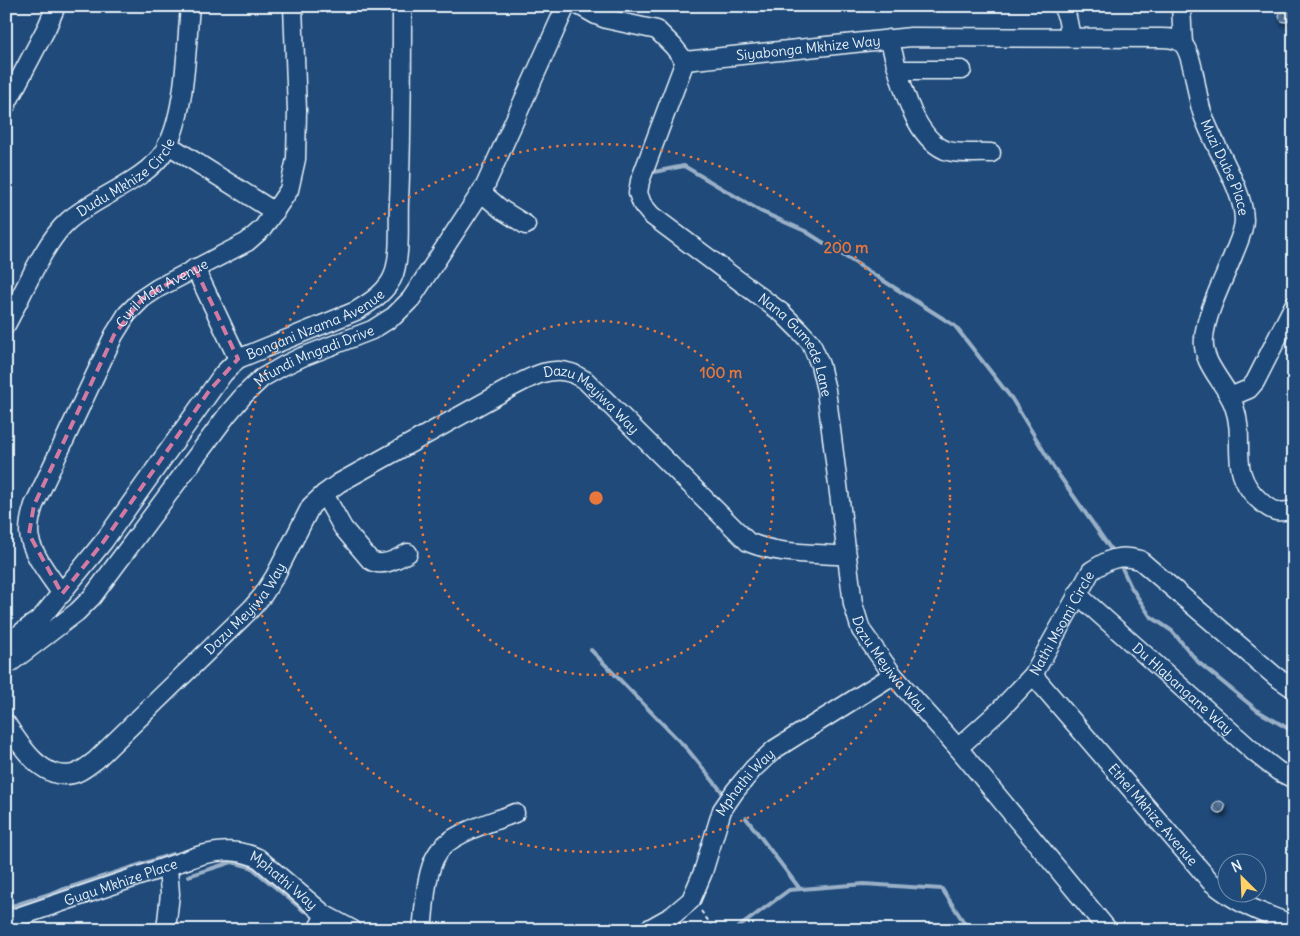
<svg xmlns="http://www.w3.org/2000/svg" width="1300" height="936" font-family="Delius,sans-serif">
<defs>
<pattern id="building-cross-hatch" width="8" height="8" patternUnits="userSpaceOnUse" patternTransform="scale(1.25)"><rect width="8" height="8" fill="#517399"/><path d="M0 0l8 8M0 8l8-8" fill="none" stroke="#4c5e72"/></pattern>
<filter id="shadow"><feDropShadow dx="2" dy="4" stdDeviation="2.5" flood-color="#0009"/></filter>
</defs>
<rect width="100%" height="100%" fill="#1f4a7a"/>
<filter id="ink" filterUnits="userSpaceOnUse"><feTurbulence type="fractalNoise" baseFrequency=".02" numOctaves="2"/><feDisplacementMap in="SourceGraphic" scale="10" xChannelSelector="R" yChannelSelector="G"/><feConvolveMatrix kernelMatrix="1 2 1 2 8 2 1 2 1" color-interpolation-filters="sRGB"/></filter>
<g filter="url(#ink)">
<g fill="none" stroke-linecap="round" stroke-linejoin="round">
<!-- stream -->
<path stroke="#9ab0c7" stroke-width="4" d="M654,172L684,166L762,212L805,231L955,326L1012,399L1054,468L1112,551
M1121,566L1131,587L1150,616L1172,631L1198,662L1258,711L1294,732
M591,650L688,750L723,793
M746,818L800,889
M188,876L232,862L251,867L304,911
M6,908L173,854
M735,930L789,890L864,884L942,889L969,930"/>
</g>
<!-- building -->
<path fill="url(#building-cross-hatch)" stroke="#e8f1f8" filter="url(#shadow)" d="M1279 16a6 6 0 1 1 12 0a6 6 0 1 1-12 0Z
M1213 807a6 6 0 1 1 12 0a6 6 0 1 1-12 0Z"/>
<g fill="none" stroke-linecap="round" stroke-linejoin="round">
<defs>
<g id="minor">
<path d="M580,6L596,15L606,19L657,30L673,46L685,61"/>
<path d="M1062,6L1067,17L1071,37"/>
<path d="M1181,6L1183,44"/>
<path d="M889,39C899,71 910,135 945,150C958,155 977,152 991,153"/>
<path id="s1" d="M685,61L640,181L638,193L642,204L651,215L782,313L800,331L811,343L820,365L826,390L853,604L861,630L893,675L958,748L1108,930"/>
<path id="s2" d="M685,61L911,37L1161,38C1168,38 1176,38 1182,43C1194,54 1196,96 1202,112C1212,144 1244,189 1244,220C1244,231 1238,243 1234,253C1225,277 1206,312 1204,338C1201,364 1226,383 1234,406C1247,442 1226,471 1260,501C1272,512 1277,513 1294,510"/>
<path d="M898,70H962"/>
<path d="M6,105L47,27L56,6"/>
<path d="M167,144L275,212"/>
<path d="M481,192L502,210L526,225"/>
<path d="M195,268L238,359"/>
<path id="s3" d="M6,325C22,296 44,242 68,221C94,198 146,180 164,152C186,116 186,48 190,6"/>
<path d="M1230,397L1249,389L1255,382L1294,305"/>
<path d="M324,494L343,528L370,560C382,568 397,559 408,553"/>
<path id="s4" d="M62,594C51,578 29,551 29,532C29,522 31,514 34,505L114,335L127,314L143,298L158,288L247,242L263,228L289,190L296,159L297,110L293,6"/>
<path id="s5" d="M1077,594L1255,753L1278,771L1294,779"/>
<path id="s6" d="M6,644L41,618L104,541L223,374L238,359L356,311C371,302 388,291 394,274C401,251 398,225 399,201C402,136 402,71 402,6"/>
<path id="s7" d="M6,666L77,612L92,597L227,415L244,395L262,378L283,366L302,357L372,330L394,316L411,299L485,186L566,6"/>
<path id="s8" d="M1033,675L1211,882C1238,904 1261,913 1294,925"/>
<path id="s9" d="M6,723C20,745 42,781 73,774C82,772 89,765 96,760L251,609L263,595L275,576L311,506L324,494L339,483L510,388C528,379 550,365 571,373C575,374 580,378 585,380L748,542C778,555 815,553 847,556"/>
<path id="s10" d="M958,748L1000,710L1033,675L1091,571C1109,559 1118,554 1140,560L1275,676L1294,689"/>
<path id="s11" d="M6,921L201,855C222,850 238,849 258,858L325,915L353,930"/>
<path d="M166,930L170,894L168,868"/>
<path d="M317,930L325,915"/>
<path d="M422,930C425,907 425,873 437,854C449,833 493,822 515,813"/>
<path id="s12" d="M647,930L672,916L691,900L703,872L722,810L735,791L754,768L775,749L893,675"/>
</g>
</defs>
<!-- minor casing -->
<use href="#minor" stroke="#e8f1f8" stroke-width="21"/>
<!-- path -->
<path stroke="#e8f1f8" stroke-width="2" stroke-dasharray="4 4" stroke-linecap="butt" d="M701,911L715,930"/>
<!-- minor -->
<use href="#minor" stroke="#1f4a7a" stroke-width="18"/>
</g>
</g>
<!-- marked area -->
<path fill="none" stroke="#d37aa2" stroke-width="4" stroke-dasharray="10 6" stroke-linejoin="round" d="M195,268L238,359L209,391L104,541L62,594L29,534L34,505L114,335L143,298Z"/>
<!-- distance rings -->
<g fill="none" stroke="#e8773b" stroke-width="2.5" stroke-dasharray="2.5 5">
<circle cx="596" cy="498" r="177"/>
<circle cx="596" cy="498" r="354"/>
</g>
<g text-anchor="middle" stroke-width="4" stroke-linejoin="round" paint-order="stroke">
<!-- street labels -->
<g font-size="14" fill="#e8f1f8" stroke="#1f4a7a">
<text dy="5" stroke="none"><textPath href="#s2" startOffset="124">Siyabonga Mkhize Way</textPath></text>
<text dy="5" stroke="none"><textPath href="#s2" startOffset="632">Muzi Dube Place</textPath></text>
<text dy="5" stroke="none"><textPath href="#s3" startOffset="195">Dudu Mkhize Circle</textPath></text>
<text dy="5" stroke="none"><textPath href="#s4" startOffset="352">Cyril Mda Avenue</textPath></text>
<text dy="5" stroke="none"><textPath href="#s6" startOffset="454">Bongani Nzama Avenue</textPath></text>
<text dy="5" stroke="none"><textPath href="#s1" startOffset="365">Nana Gumede Lane</textPath></text>
<text dy="5" stroke="none"><textPath href="#s7" startOffset="445">Mfundi Mngadi Drive</textPath></text>
<text dy="5" stroke="none"><textPath href="#s9" startOffset="780">Dazu Meyiwa Way</textPath></text>
<text dy="5" stroke="none"><textPath href="#s9" startOffset="330">Dazu Meyiwa Way</textPath></text>
<text dy="5" stroke="none"><textPath href="#s10" startOffset="164">Nathi Msomi Circle</textPath></text>
<text dy="5" stroke="none"><textPath href="#s1" startOffset="708">Dazu Meyiwa Way</textPath></text>
<text dy="5" stroke="none"><textPath href="#s5" startOffset="142">Du Hlabangane Way</textPath></text>
<text dy="5" stroke="none"><textPath href="#s12" startOffset="185">Mphathi Way</textPath></text>
<text dy="5" stroke="none"><textPath href="#s8" startOffset="184">Ethel Mkhize Avenue</textPath></text>
<text dy="5" stroke="none"><textPath href="#s11" startOffset="298">Mphathi Way</textPath></text>
<text dy="5" stroke="none"><textPath href="#s11" startOffset="121">Gugu Mkhize Place</textPath></text>
</g>
</g>
<circle cx="596" cy="498" r="8" fill="#e8773b" stroke="#1f4a7a" stroke-width="2.5"/>
<g font-size="15" text-anchor="middle" font-weight="bold" fill="#e8773b" stroke="#1f4a7a" stroke-width="4" stroke-linejoin="round" paint-order="stroke">
<text x="846" y="253">200 m</text>
<text x="721" y="378">100 m</text>
</g>
<!-- margin -->
<rect width="1300" height="936" fill="none" stroke="#1f4a7a" stroke-width="25"/>
<rect x="12" y="12" width="1275" height="911" fill="none" stroke="#e8f1f8" stroke-width="2" filter="url(#ink)"/>
<!-- north arrow -->
<g transform="translate(1242 878) rotate(336)"><circle r="24" fill="#1f4a7a" stroke="#6f8dac"/>
<path d="M0-4L9 19L0 12L-9 19Z" fill="#ffd166"/>
<text y="-8" font-size="14" font-weight="bold" text-anchor="middle" fill="#e8f1f8">N</text>
</g>
</svg>
